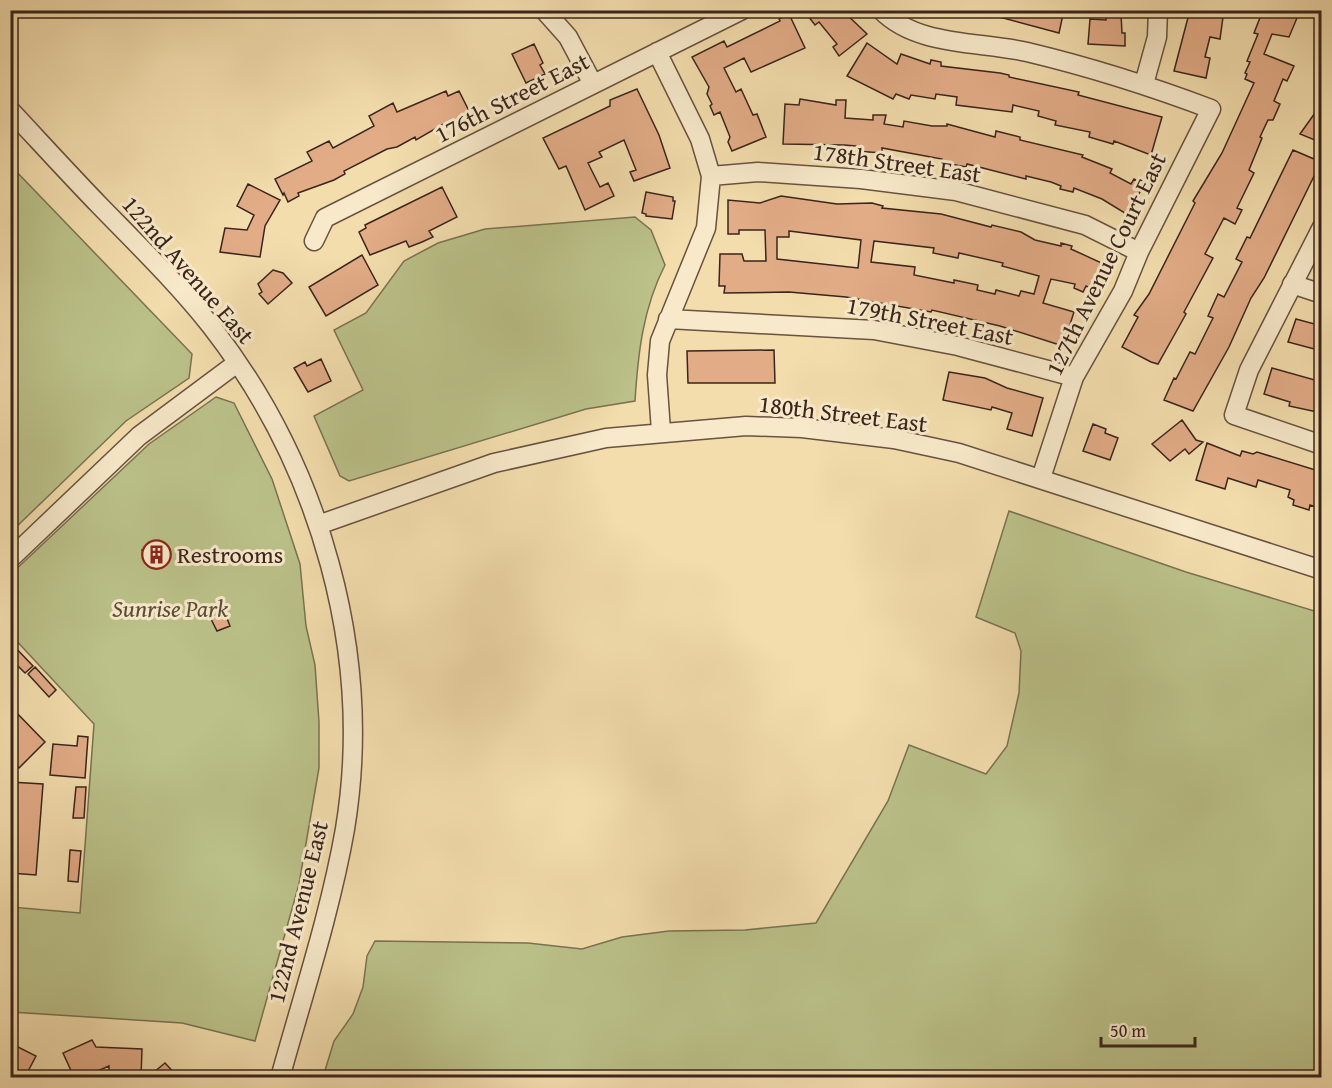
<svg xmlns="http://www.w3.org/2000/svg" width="1332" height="1088" font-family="'Gentium Book Plus',serif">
<rect width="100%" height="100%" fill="#f3ddad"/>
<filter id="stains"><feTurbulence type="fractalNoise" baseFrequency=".00333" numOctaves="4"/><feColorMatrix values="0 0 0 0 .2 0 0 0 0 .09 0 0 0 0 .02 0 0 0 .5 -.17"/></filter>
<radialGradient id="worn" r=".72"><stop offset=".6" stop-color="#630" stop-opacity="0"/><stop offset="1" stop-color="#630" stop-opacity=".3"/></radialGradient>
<!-- green -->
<path fill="#bbc189" stroke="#7a7252" stroke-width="1.5" d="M11,166L192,354L189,378L126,421L11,532Z
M635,217L651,230L665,265C643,308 638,353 635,401L586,409L349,481L340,476L314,416L363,390L334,330L366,313L404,261L438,243L485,229Z
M216,397L234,403L272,479L300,564L306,626L315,665L319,722V768L299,884L255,1041L182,1023L11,1012V907L80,913L94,724L11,635V574L149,444Z
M1009,511L1186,572L1321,613V1077H323L334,1041L353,1014L363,987L367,956L375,941L528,943L582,949L622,937L669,931L745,930L816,923L888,801L909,745L986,774L1007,746L1019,693L1021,651L1015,633L976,617Z"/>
<!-- building -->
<path fill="#e2ac87" stroke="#3a241c" stroke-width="1.5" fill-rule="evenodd" d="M815,10H842L867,34L839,56L833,47L837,44L819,22L815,25L808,16Z
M993,10H1064L1059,33L992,15Z
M1190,10L1223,17L1220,39L1210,37L1205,57L1210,58L1206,78L1174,71Z
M1263,10H1279L1297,18L1289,37L1272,34L1264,54L1294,66L1287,81L1283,79L1274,101L1280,104L1273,120H1268L1260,137L1262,138L1249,170L1254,173L1237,208L1242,210L1235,224L1224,218L1205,254L1213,258L1184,312L1186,314L1158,364L1151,362L1122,347L1138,317L1134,315L1149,294L1195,203L1193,201L1222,153L1254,83L1245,79L1247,74L1245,73L1250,62L1247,61L1258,34L1254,33Z
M789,14L805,48L751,72L744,58L724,68L736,92L741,89L753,115L757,114L766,137L732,151L728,142L730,137L720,112L714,115L710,106L712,104L707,94L709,87L692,57L724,41L727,47L780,21L779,19Z
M1106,14H1121L1122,33H1125V46L1088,44L1090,19L1106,20Z
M867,43L897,64L901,54L930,64L931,60L941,62V66L1000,73L1009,75V77L1079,92L1078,95L1162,117L1151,155L1114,141L1113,144L1089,137L1090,132L1055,125L1056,121L1038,116L1039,111L1013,105L1012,112L956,105L957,97L936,94L935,99L911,95L909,99L896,94L893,99L847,76Z
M534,44L543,63L540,65L545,74L526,83L512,54Z
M637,89L659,135L670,168L634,181L630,172L636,170L624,140L599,152L602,157L588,163L600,187L608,183L614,196L585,210L566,166L559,169L543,138L610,106V100Z
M446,91L448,96L459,91L470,113L454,122L452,119L416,140L415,137L397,147L387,149L344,171L345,174L334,180L298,193L299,196L288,202L284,193L283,195L275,179L312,161L307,152L329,141L333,148L374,126L369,116L393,103L397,112Z
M800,99L836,105V100H846L845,118L873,120V115H886L884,124L903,127L904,121L932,126H947V124L995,137L996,131L1020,137V140L1083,155L1082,157L1112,169L1110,173L1131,184L1134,179L1144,184L1128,215L1102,199L1074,188L1073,192L1060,189L1061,186L1051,182L1026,176V179L967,164L966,167L941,162L942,159L882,148V153L856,151V146L844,145L783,144L785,104L799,105Z
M1322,103V143L1300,134Z
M1293,150L1321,162L1264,278L1251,298L1229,347L1193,411L1164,400L1174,378L1176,379L1190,352L1195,354L1213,318L1208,316L1218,294L1224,297L1242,262L1236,259L1247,237L1250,238Z
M248,184L280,200L265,226L260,257L220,252L225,228L247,230L254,215L237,206Z
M442,187L457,217L429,231L433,237L422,242L409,247L406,241L370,255L359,232L366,228L365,225Z
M646,192L673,197V201H675L672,219L646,216V214L642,213Z
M781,196L837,204L872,203L883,206L882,208L941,214L991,227L992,225L1021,232L1035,240L1061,246V243L1072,246L1071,249L1106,265L1095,290L1086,286L1083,292L1074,288L1075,284L1051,279L1043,303L1074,312L1063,346L1000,326L932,310L931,312L846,297L789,292L724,293L725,286H719L720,254H742L744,261H766L765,230H739V234H728V200L760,203ZM789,231L861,240L858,268L777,259V237H789ZM874,241L934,248L933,253L958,258L959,253L1003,263L1002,266L1039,276L1034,294L1021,291L1019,296L996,290L995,294L977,290L978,285L954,280V283L914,275L915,267L871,262Z
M362,255L378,285L326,316L309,287Z
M273,270L283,273L292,283L268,304L259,294L262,292L258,284Z
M1296,319L1322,326V351L1288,342Z
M774,350L775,383H688L687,351Z
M321,359L331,381L308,392L294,368L305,362L307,366Z
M1272,368L1322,382V413L1289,406L1290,402L1264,394Z
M949,372L985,378L1007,388L1043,398L1032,436L1007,429L1012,413L992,407L991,410L943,400Z
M1182,420L1196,440L1203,442L1189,454L1185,449L1170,461L1152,444Z
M1093,424L1106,429L1105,433L1118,438L1110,460L1083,451Z
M1207,443L1240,456L1242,451L1253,454L1257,452L1322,472V509L1310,505L1309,510L1293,505L1294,500L1288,497L1290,490L1258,480L1256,487L1228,478L1225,489L1196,480Z
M162,543L169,559L154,565L152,560L147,562L142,550Z
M224,611L230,626L217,631L210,617Z
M10,642L33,666L25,673L10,658Z
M35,667L56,690L49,697L28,674Z
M10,706L45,742L19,768L10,759Z
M78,736L88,737L85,778L50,775L53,744L77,746Z
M10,782L43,784L36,875L10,873Z
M76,787H86L84,818H73Z
M70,850L81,851L78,882L68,881Z
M92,1040L96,1047L142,1049L141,1077H109V1066L84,1077H74L63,1053Z
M10,1043L36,1056L25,1077H10Z
M165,1063L178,1077H148Z"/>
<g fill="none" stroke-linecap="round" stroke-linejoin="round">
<defs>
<path id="minor" d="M544,10L568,37L593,84
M881,10C917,47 980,41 1027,52C1090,67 1150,86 1211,109L1139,252L1123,291L1074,377L1041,478
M657,52L700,139L711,176L706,228L660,341L657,375L661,431
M1144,84L1157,37L1158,10
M10,110C40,142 69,174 100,206C138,245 177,283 211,326C320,466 374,653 345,829C330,914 303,995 280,1078
M711,176L758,172L861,179L956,191L1085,225L1139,252
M1322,227L1249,370L1234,415L1322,445
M314,241L325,218L742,10
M1292,284L1322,294
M668,319L874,330L958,346L1074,377
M318,525L494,463L606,438L746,426L802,428L894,439L959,453L1322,570
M10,559L139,436L237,363"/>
</defs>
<!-- minor casing -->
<use href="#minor" stroke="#685240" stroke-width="21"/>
<!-- minor -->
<use href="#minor" stroke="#f7e9ca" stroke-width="18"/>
</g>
<!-- icons -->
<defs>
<symbol id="building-ring" viewBox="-11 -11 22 22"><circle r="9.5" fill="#f7e9ca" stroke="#8f2418" stroke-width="1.5"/><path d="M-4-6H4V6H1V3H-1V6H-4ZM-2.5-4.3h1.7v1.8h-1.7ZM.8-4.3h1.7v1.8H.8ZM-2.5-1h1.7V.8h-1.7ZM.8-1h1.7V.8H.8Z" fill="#8f2418"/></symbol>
</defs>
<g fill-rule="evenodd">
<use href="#building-ring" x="140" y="538" width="33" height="33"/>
</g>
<g text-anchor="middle" stroke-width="6" stroke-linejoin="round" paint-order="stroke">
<!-- street labels -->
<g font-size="24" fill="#3a241c" stroke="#f7e9ca">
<text transform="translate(512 98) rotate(-27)" y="8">176th Street East</text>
<text transform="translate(897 163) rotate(8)" y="8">178th Street East</text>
<text transform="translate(1106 264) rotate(-64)" y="8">127th Avenue Court East</text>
<text transform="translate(188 270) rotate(49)" y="8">122nd Avenue East</text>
<text transform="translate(930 321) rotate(11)" y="8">179th Street East</text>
<text transform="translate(843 414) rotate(7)" y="8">180th Street East</text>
<text transform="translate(298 912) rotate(-76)" y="8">122nd Avenue East</text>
</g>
<!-- poi labels -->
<g font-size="24" fill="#3a241c" stroke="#f7e9ca" text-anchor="start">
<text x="177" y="563">Restrooms</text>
</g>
<!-- park labels -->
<g font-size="24" font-style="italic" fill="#5a4b37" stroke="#f7e9ca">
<text x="170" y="617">Sunrise Park</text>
</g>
</g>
<!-- margin -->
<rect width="1332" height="1088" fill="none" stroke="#f3ddad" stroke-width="36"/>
<rect x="12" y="12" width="1308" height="1064" fill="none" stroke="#3a241c" stroke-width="3"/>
<rect x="18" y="18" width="1296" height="1052" fill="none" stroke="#3a241c" stroke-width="1.5"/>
<!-- scale -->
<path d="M1101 1037v9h94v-9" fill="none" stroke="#3a241c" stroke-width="3"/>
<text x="1110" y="1037" font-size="18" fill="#3a241c" stroke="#f7e9ca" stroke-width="4.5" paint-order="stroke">50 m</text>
<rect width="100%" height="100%" filter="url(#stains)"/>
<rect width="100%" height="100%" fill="url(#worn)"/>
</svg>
